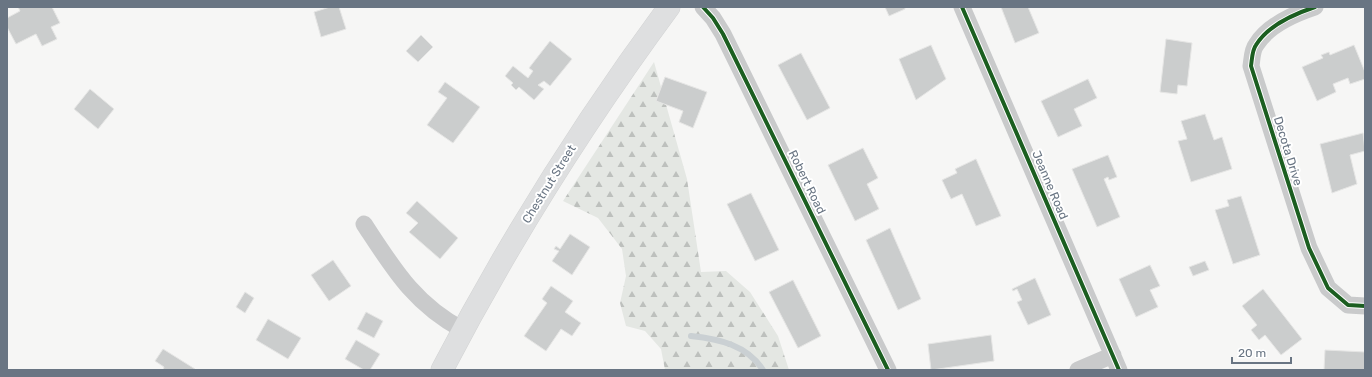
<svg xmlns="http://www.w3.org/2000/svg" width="1372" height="377" font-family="Rubik,sans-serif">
<defs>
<pattern id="forest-firs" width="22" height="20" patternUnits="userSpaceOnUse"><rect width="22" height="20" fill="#e4e7e3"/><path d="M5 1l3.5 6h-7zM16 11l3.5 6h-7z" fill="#bdc0bd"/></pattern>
</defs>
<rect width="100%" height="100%" fill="#f6f6f5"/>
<!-- forest -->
<path fill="url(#forest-firs)" d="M654,62L687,179L701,272L726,271L750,292L778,336L789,370H665L661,349L645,331L626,326L620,303L626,276L622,249L598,218L563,201Z"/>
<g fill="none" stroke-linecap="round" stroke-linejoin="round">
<!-- stream -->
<path stroke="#cad0d3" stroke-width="6" d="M691,336C719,339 747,345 763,370"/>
</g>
<!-- building -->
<path fill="#cbcdcd" stroke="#e6e6e5" d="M18,7H52L60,23L51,27L57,39L42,46L36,34L16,44L7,27V18L20,11Z
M330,7H339L346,29L321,37L314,12Z
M885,7H905V9L889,16Z
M1001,7H1028L1039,33L1015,43Z
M421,35L433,47L418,62L406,51Z
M1166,39L1192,43L1187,86L1178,85L1177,94L1160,92Z
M550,41L572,59L550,86L544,81L538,85L544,89L534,100L519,87L516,90L511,85L513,83L505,76L513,66L528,78L533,71L529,68Z
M931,45L946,79L916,100L899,59Z
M1354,45L1365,72V79L1350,84L1348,78L1333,84L1336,92L1317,101L1302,67L1323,58L1321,55L1329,52L1330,55Z
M801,53L830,108L807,120L778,65Z
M665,77L707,92L693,128L679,122L683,111L656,101Z
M1088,79L1097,98L1074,109L1082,126L1058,137L1041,101Z
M445,82L480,107L453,143L427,125L447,98L438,92Z
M90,89L114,109L98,129L74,109Z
M1205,114L1214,140L1222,137L1232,169L1191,182L1178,141L1187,139L1181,121Z
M1363,133L1365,151L1350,155L1357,184L1332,193L1320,144Z
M863,148L878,178L867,184L879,209L855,221L828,165Z
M1108,155L1117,177L1109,180L1108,177L1104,179L1120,217L1097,227L1072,169Z
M976,159L1001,216L976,226L962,194L951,199L942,180L957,173L955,169Z
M751,193L779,250L755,261L727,204Z
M1241,196L1260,255L1233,264L1215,210L1229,206L1227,200Z
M417,201L458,238L440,259L409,232L418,223L406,213Z
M890,228L921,299L898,310L866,240Z
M570,234L590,247L572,275L552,261L559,251L554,249L556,246L560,249Z
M333,260L351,286L329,301L311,275Z
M1205,261L1209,270L1193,276L1189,267Z
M1150,265L1160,286L1150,290L1158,307L1136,317L1119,279Z
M1035,278L1051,315L1028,325L1017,302L1022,300L1017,289L1013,291L1012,289Z
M793,280L821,336L798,348L769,292Z
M551,286L573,301L565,312L581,323L572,336L561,329L546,351L524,336L547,303L542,299Z
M1263,289L1302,339L1281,355L1265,335L1259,340L1251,330L1257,325L1242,306Z
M245,292L254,298L245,313L236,307Z
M366,312L383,321L374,338L357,329Z
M268,319L301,338L288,359L256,340Z
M991,335L994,361L931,370L928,344Z
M356,340L380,354L370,370H364L345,359Z
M163,349L195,369L194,370H163L164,367L155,361Z
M1325,350L1365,352V370H1324Z"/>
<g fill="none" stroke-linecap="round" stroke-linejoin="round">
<defs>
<path id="secondary" d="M442,370C508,243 584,122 669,7"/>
</defs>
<!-- secondary casing -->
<use href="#secondary" stroke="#d2d3d3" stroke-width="23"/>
<!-- street -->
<path stroke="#c9cacb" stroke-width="17" d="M703,7L713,18L723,34L888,370
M962,7L1119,370
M1315,7C1294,14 1268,25 1256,45C1252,50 1252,60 1251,66L1309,248L1328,288L1348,305L1365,306
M364,224C393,268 414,304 463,330
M1078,370L1113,355"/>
<!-- secondary -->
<use href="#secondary" stroke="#dedfe0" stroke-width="22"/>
<defs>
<path id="cycleway" d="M703,7L713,18L723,34L888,370
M962,7L1119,370
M1315,7C1294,14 1268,25 1256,45C1252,50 1252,60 1251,66L1309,248L1328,288L1348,305L1365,306"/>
</defs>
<!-- cycleway casing -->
<use href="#cycleway" stroke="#fff" stroke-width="6"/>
<!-- cycleway -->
<use href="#cycleway" stroke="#1b5e20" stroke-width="4"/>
</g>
<g text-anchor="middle" stroke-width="4" stroke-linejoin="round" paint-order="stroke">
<!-- street labels -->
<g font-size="12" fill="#697583" stroke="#fff">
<text transform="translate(1288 151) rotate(73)" y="4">Decota Drive</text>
<text transform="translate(807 182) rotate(64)" y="4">Robert Road</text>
<text transform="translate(549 184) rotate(-58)" y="4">Chestnut Street</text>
<text transform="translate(1050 185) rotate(67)" y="4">Jeanne Road</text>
</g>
</g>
<!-- border -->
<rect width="1372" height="377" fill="none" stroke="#697583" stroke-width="16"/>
<!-- scale -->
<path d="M1232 357v6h59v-6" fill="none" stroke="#697583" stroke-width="2"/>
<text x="1238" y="357" font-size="12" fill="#697583" stroke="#ffffff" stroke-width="3" paint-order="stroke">20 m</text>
</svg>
